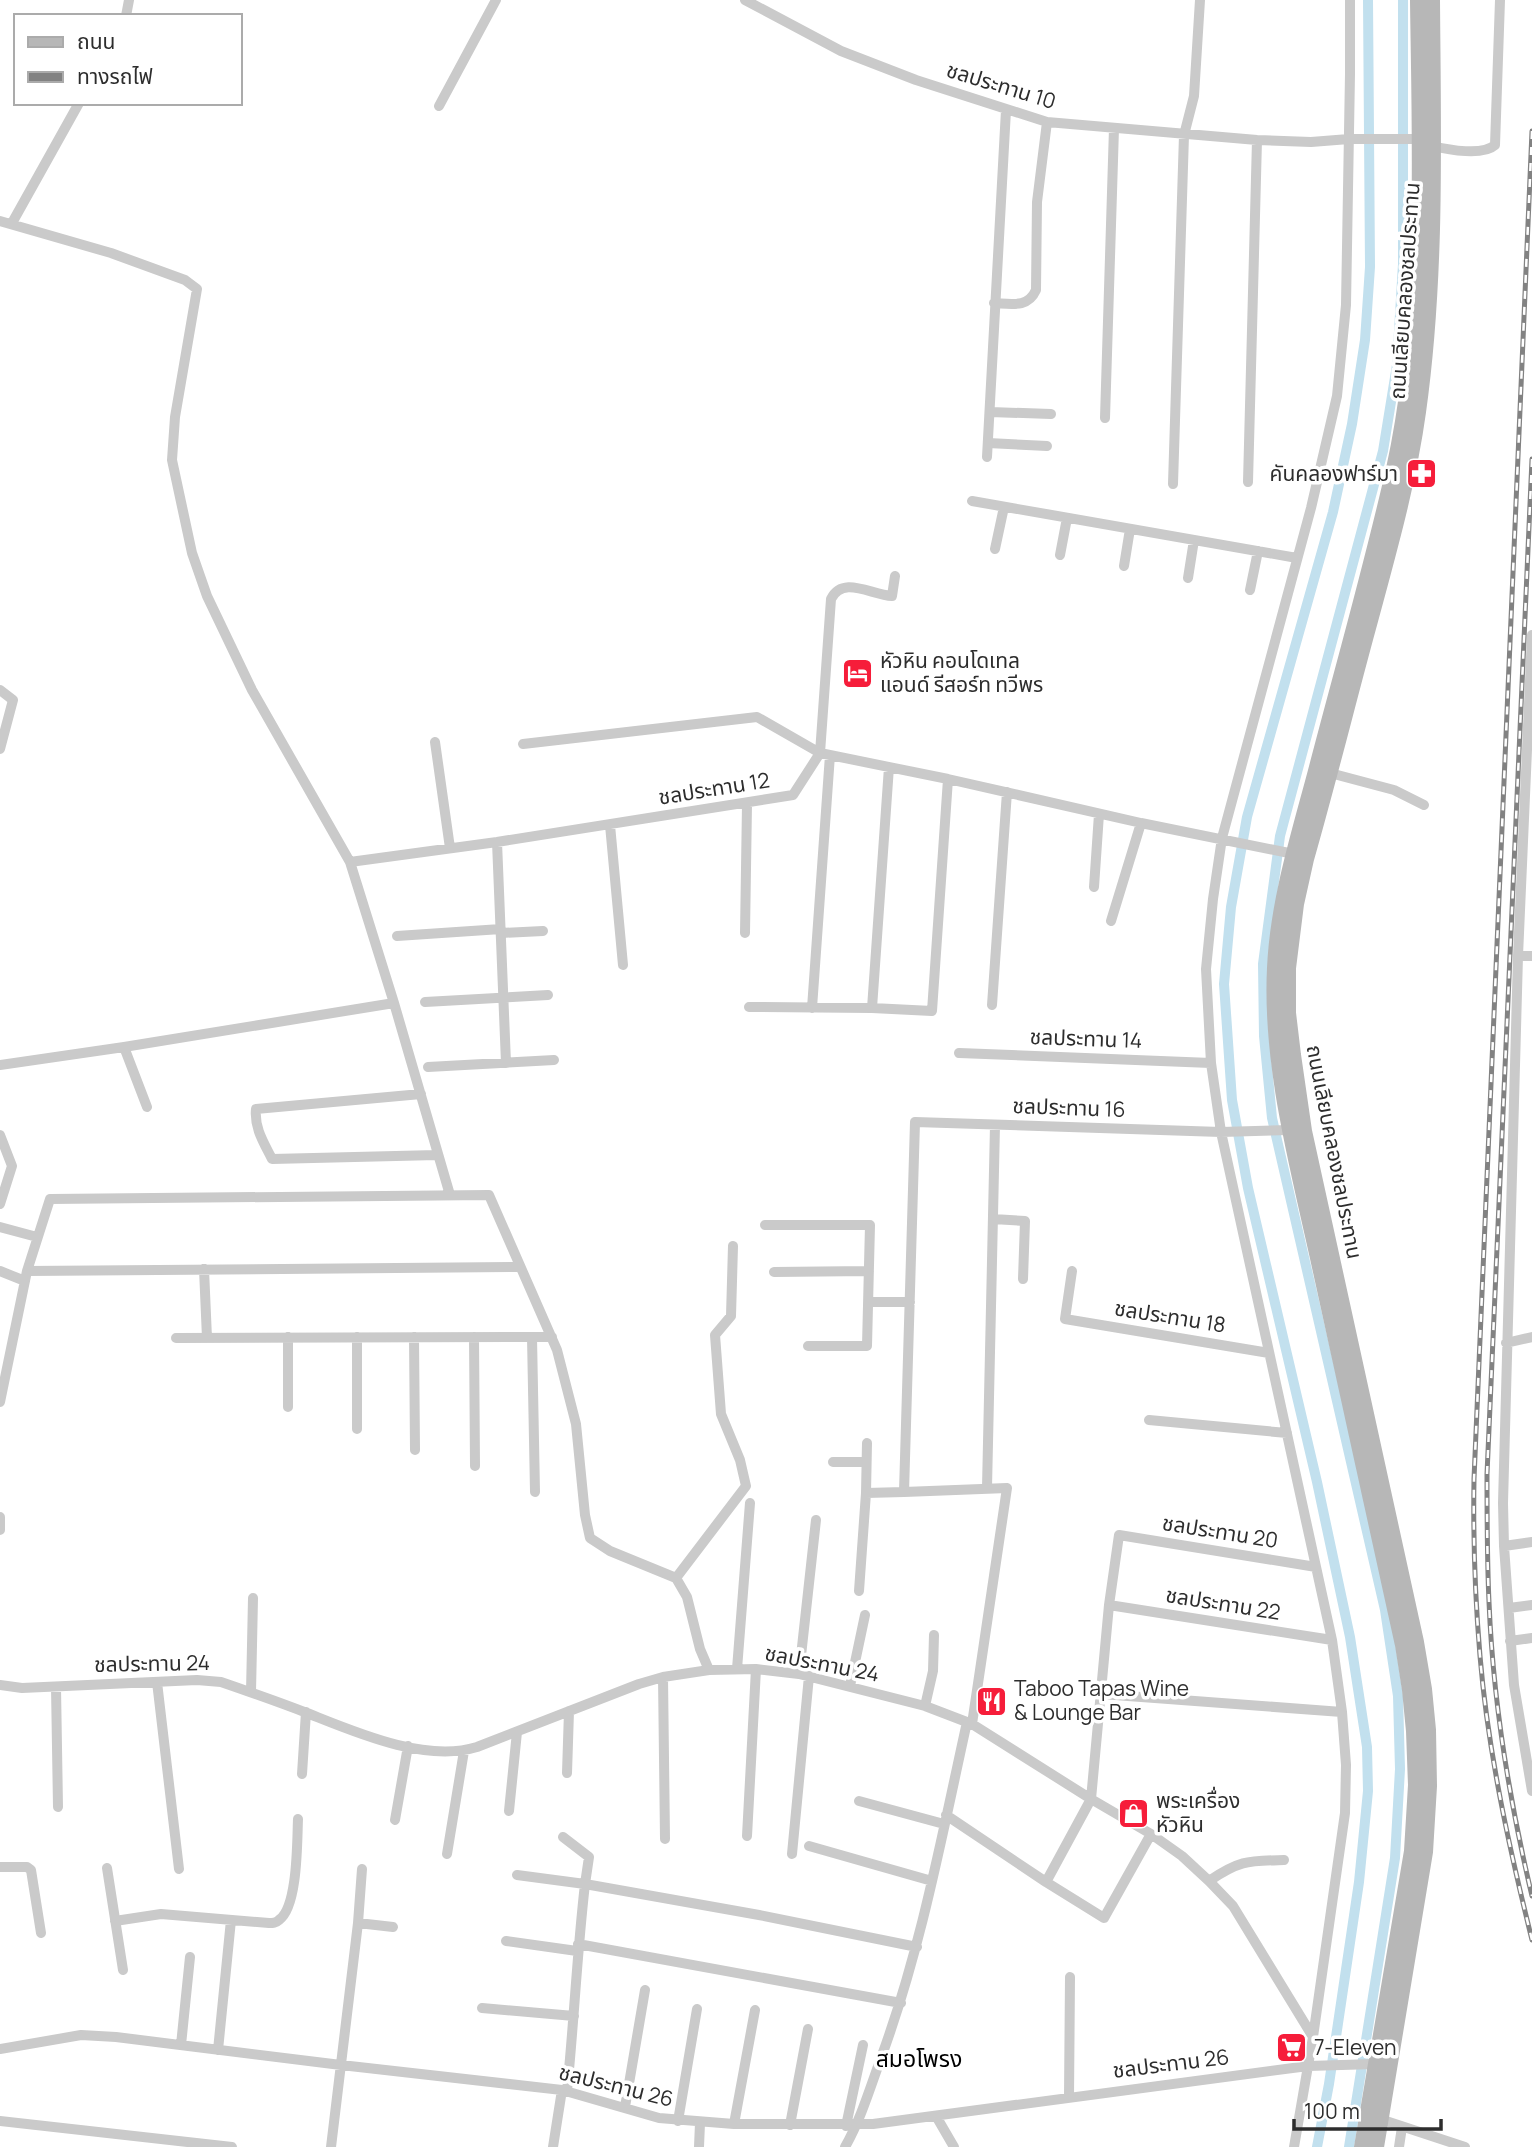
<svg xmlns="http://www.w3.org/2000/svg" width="1532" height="2147" font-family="Manrope,'Noto Sans Thai',sans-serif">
<rect width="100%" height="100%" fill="#fff"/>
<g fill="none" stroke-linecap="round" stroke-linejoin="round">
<!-- canal -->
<path stroke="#c2e0ee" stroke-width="10" d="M1317,2147L1329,2084L1359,1882L1368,1791L1367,1747L1350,1637L1317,1482L1248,1188L1232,1100L1224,984L1231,907L1247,817L1333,512L1352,424L1365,340L1370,267L1368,0
M1349,2147L1395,1858L1400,1769L1398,1696L1385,1610L1272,1118L1264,1036L1263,964L1280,836L1383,451L1397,365L1403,264V0"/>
<!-- street -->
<path stroke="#cacaca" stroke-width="10" d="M745,0L841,51L916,80L1047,122L1257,140L1311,142L1349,139H1420
M126,16L129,0
M439,106L496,0
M1433,146C1449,150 1483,156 1495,145L1500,0
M0,221L111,253L185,280L197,289L175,417L172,460L192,553L207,596L252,690L350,862L394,1003L450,1195
M12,223L79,103
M994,303C1012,304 1028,308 1036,290L1037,202L1047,122
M990,412L1051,414
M1105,418L1114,128
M988,443L1047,446
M987,457L1006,110
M1248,482L1257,140
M1173,484L1184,135L1194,96L1200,0
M972,501L1297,558
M995,549L1004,507
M1060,555L1067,518
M1124,566L1130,529
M1188,578L1194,540
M1250,590L1258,551
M1532,635L1518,956L1503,1503L1504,1546L1514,1685L1532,1791
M0,690L13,700L0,749
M435,742L450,848
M523,744L757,717L820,753L831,599C843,575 871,595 892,596L895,576
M1330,773L1394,790L1424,805
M610,825L623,965
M497,842L506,1063
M350,862L497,842L793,795L820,753L948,779L1141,823L1294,854
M1094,887L1099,814
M1111,921L1141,823
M501,933L543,931
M745,933L747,804
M397,936L501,929
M1518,956H1532
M425,1002L548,995
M992,1005L1007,792
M749,1007L872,1008L932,1011L948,779
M812,1008L830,755
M872,1008L889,767
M124,1047L147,1107
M959,1053L1211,1063
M0,1065L124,1047L394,1003
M428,1067L554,1060
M421,1094L256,1109C254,1128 264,1143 272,1159L437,1155
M0,1135L12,1166L0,1204
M993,1219L1025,1221L1023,1279
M765,1225H870L867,1346H808
M0,1227L37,1237
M204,1269L207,1338
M0,1271L25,1281
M27,1271L520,1267
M1072,1271L1065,1319L1269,1353
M774,1272L869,1271
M868,1302H910
M414,1337L415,1450
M474,1337L475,1466
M532,1337L535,1492
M176,1338L552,1337
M1506,1343L1532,1337
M0,1402L27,1271L50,1199L489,1195L557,1350L576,1424L585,1515L590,1538L610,1551L676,1578L687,1597L700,1649L709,1670
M288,1407V1337
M1149,1420L1287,1433
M357,1429V1337
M833,1462H866
M987,1488L995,1125
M866,1493L904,1492
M0,1517V1530
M1504,1546L1532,1542
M676,1578L746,1486L740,1460L721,1414L715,1335L731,1316L733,1246
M859,1591L866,1493L867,1443
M1109,1605L1332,1640
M1509,1608L1532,1605
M1510,1641L1532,1638
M737,1669L750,1503
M799,1674L816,1520
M663,1677L665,1839
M157,1682L179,1869
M0,1685L22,1688L197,1680L221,1682C250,1692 279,1702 307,1713C355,1732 425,1763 477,1747L639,1684L663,1677L709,1670L756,1669L799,1674L925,1706L972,1724L1091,1799L1151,1834L1182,1856L1209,1881L1233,1906L1313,2037
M850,1686L865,1615
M56,1687L58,1807
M251,1692L253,1598
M1101,1694L1342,1712
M925,1706L933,1671L934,1635
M972,1724L1007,1488L904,1492L915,1122L1221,1132L1290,1130
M567,1773L569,1711
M302,1774L306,1712
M859,1801L944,1824
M509,1811L517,1732
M946,1815L1046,1882L1104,1918L1151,1834
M395,1820L408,1746
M747,1836L756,1669
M809,1846L932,1881
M447,1854L464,1751
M792,1854L809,1676
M0,1867H27L31,1870L41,1933
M107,1868L123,1970
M517,1875L585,1884L589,1857L563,1837
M1209,1881C1240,1860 1248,1861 1284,1860
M1046,1882L1091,1799L1109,1605L1119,1535L1316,1567
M115,1921L161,1914L269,1923C273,1923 276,1923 279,1920C298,1907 297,1841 298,1819
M358,1923L393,1927
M506,1941L577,1951
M578,1944L901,2003
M482,2008L574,2016
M181,2045L190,1957
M0,2049L81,2035L116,2037L341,2065L562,2090L659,2118L734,2124H873L1308,2066L1375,2064
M218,2050L231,1920
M567,2091C574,2022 577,1953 585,1884L759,1915L917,1947
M1069,2097L1070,1977
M625,2107L645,1990
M936,2116L954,2147
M1380,2119L1465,2147
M0,2121L232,2147
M678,2121L697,2009
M734,2124L755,2010
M790,2125L808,2029
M846,2126L863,2045
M331,2147L358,1923L362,1869
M553,2147L562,2090
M699,2147L700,2123
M845,2147C861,2119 870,2088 881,2058C921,1949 942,1835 967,1722
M1294,2147L1313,2037L1345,1813L1346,1765L1342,1712L1332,1640L1221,1132L1211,1063L1206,969L1213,899L1222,838L1311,508L1337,396L1346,305L1350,74V0
M1399,2147L1402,2127"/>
<!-- secondary -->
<path stroke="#b7b7b7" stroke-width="16" d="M1362,2147L1412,1851L1416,1785L1414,1731L1410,1690L1403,1645C1375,1519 1348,1393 1320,1267C1299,1170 1270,1067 1275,968C1278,901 1299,835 1316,771C1342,671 1371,571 1394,469C1427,319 1420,154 1418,0
M1376,2147L1425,1852L1429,1786L1428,1730L1424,1689L1416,1642L1304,1131L1293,1055L1288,1013V968L1296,904L1306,859C1328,782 1347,705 1368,628C1387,557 1408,485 1418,412C1437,276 1433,137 1432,0"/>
<defs>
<path id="rail" d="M1532,131L1474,1479C1473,1538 1475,1597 1480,1656C1488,1752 1509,1847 1532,1940
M1532,459L1487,1474C1487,1516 1487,1559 1489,1602C1493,1701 1509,1799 1532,1896"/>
</defs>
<!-- rail casing -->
<use href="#rail" stroke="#828282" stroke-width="5"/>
<!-- rail -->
<use href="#rail" stroke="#fff" stroke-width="2.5" stroke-dasharray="8" stroke-linecap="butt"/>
</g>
<!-- icons -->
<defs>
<symbol id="pharmacy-square" viewBox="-11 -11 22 22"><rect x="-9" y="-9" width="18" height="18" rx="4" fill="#f61d3a" stroke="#fff"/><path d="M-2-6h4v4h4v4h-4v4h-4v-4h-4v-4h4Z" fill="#fff"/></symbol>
<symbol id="hotel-square" viewBox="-11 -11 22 22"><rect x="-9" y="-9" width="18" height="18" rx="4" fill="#f61d3a" stroke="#fff"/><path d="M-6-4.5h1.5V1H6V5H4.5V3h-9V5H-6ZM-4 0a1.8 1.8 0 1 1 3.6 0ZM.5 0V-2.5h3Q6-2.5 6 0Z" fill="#fff"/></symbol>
<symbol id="restaurant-square" viewBox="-11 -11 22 22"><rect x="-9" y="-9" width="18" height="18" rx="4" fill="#f61d3a" stroke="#fff"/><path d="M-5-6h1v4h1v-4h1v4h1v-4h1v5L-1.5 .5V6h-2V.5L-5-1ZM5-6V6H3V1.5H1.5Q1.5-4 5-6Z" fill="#fff"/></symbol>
<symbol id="shop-square" viewBox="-11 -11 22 22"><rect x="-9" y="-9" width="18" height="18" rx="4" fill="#f61d3a" stroke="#fff"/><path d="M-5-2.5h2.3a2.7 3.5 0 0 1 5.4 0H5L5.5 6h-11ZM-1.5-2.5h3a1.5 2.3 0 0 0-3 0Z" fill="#fff"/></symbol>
<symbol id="supermarket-square" viewBox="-11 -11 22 22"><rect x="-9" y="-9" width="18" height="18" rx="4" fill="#f61d3a" stroke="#fff"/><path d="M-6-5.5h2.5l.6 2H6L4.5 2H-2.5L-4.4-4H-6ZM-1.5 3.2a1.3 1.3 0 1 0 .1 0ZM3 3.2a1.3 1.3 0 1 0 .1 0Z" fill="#fff"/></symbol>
</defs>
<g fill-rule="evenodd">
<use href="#pharmacy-square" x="1404" y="456" width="35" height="35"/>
<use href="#hotel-square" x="840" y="656" width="35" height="35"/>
<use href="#restaurant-square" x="974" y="1684" width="35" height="35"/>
<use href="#shop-square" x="1116" y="1796" width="35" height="35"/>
<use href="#supermarket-square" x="1274" y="2030" width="35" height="35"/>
</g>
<g text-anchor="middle" stroke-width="7" stroke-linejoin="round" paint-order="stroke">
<!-- street labels -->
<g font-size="21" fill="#2d2d2d" stroke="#fff">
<text transform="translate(1001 86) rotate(17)" y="7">ชลประทาน 10</text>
<text transform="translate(1405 291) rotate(-86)" y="7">ถนนเลียบคลองชลประทาน</text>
<text transform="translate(714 789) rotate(-9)" y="7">ชลประทาน 12</text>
<text transform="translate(1086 1039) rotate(2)" y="7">ชลประทาน 14</text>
<text transform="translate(1069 1108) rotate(2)" y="7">ชลประทาน 16</text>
<text transform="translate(1334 1152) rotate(79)" y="7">ถนนเลียบคลองชลประทาน</text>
<text transform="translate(1170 1317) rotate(9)" y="7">ชลประทาน 18</text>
<text transform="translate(1220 1532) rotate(9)" y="7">ชลประทาน 20</text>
<text transform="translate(1223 1604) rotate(9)" y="7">ชลประทาน 22</text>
<text transform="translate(152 1664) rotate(-1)" y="7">ชลประทาน 24</text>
<text transform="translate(822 1664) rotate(11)" y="7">ชลประทาน 24</text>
<text transform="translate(1171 2064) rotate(-7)" y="7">ชลประทาน 26</text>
<text transform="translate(616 2086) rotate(14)" y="7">ชลประทาน 26</text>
</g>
<!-- poi labels -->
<g font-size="21" fill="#2d2d2d" stroke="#fff" text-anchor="start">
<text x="1398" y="481" text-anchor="end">คันคลองฟาร์มา</text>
<text x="880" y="668">หัวหิน คอนโดเทล<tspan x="880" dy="24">แอนด์ รีสอร์ท ทวีพร</tspan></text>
<text x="1014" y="1696">Taboo Tapas Wine<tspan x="1014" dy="24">&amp; Lounge Bar</tspan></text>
<text x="1156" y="1808">พระเครื่อง<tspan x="1156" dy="24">หัวหิน</tspan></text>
<text x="1314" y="2055">7-Eleven</text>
</g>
<!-- neighbourhood labels -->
<g font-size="23" fill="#000" stroke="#fff">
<text x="919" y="2067">สมอโพรง</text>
</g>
</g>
<!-- legend -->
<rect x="14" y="14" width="228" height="91" fill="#ffffff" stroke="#ababab" stroke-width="2"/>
<rect x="28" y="37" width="35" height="10" fill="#b7b7b7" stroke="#ababab" stroke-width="2"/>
<text x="77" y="49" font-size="21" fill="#2d2d2d">ถนน</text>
<rect x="28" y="72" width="35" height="10" fill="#828282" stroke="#ababab" stroke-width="2"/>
<text x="77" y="84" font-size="21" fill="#2d2d2d">ทางรถไฟ</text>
<!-- scale -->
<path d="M1294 2119v10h147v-10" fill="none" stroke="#2d2d2d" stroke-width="3.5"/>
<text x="1304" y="2119" font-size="21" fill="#2d2d2d" stroke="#ffffff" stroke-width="5" paint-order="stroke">100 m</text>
</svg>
